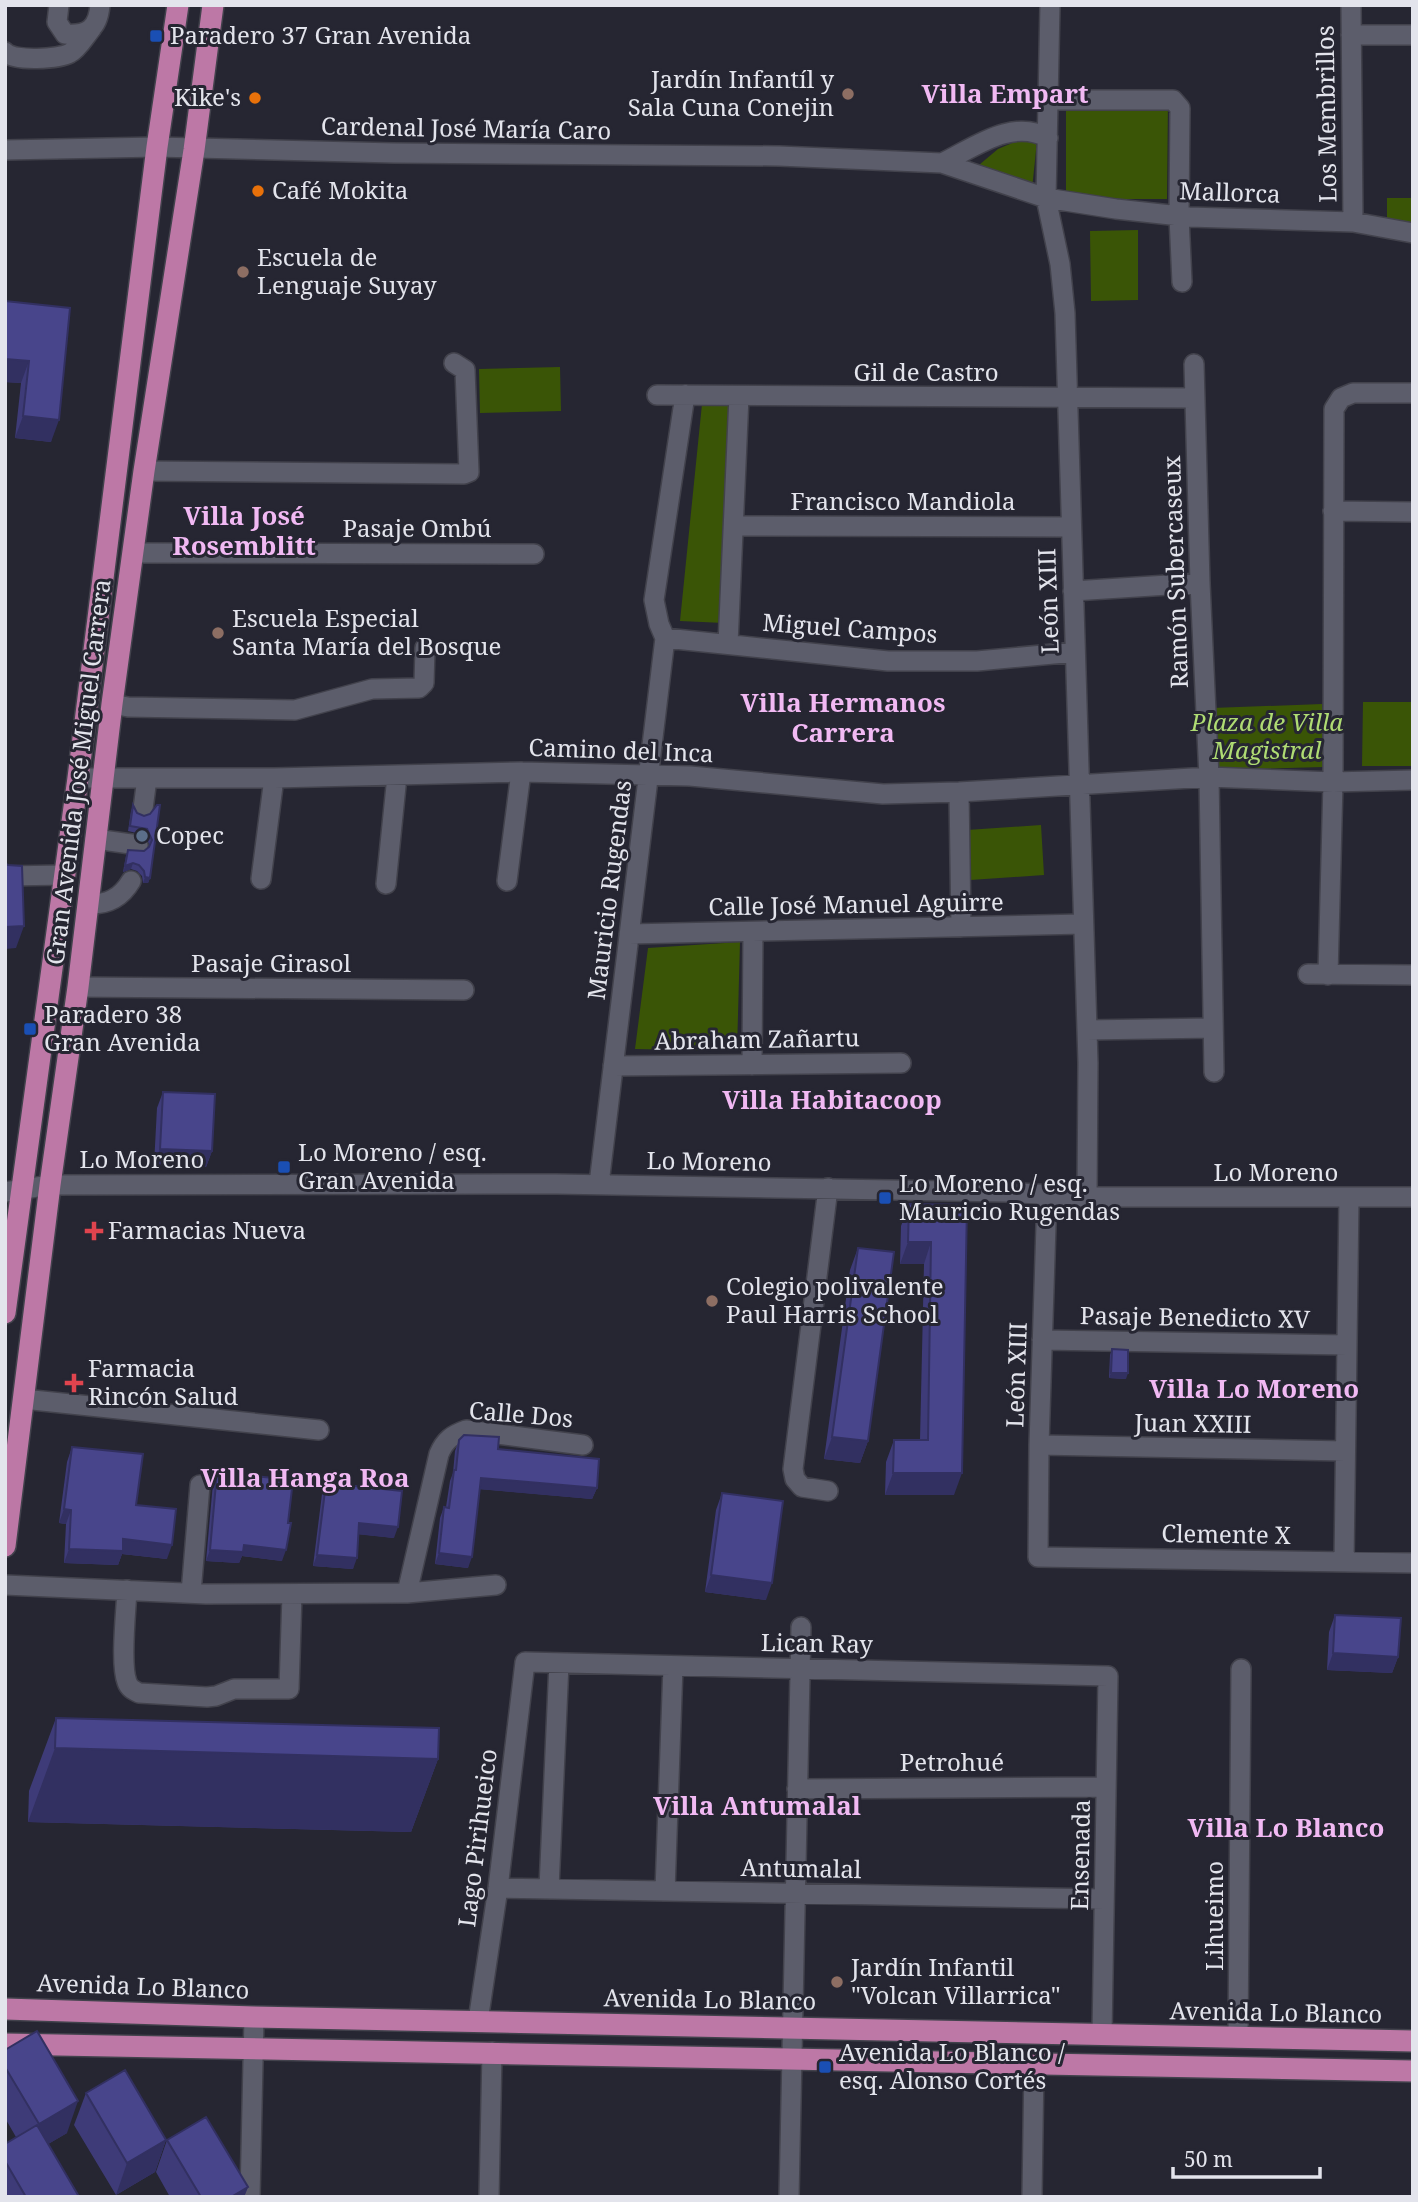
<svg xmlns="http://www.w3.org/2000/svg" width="1418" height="2202" font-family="'Noto Serif',serif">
<rect width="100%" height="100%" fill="#262632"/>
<!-- green -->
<path fill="#3a5506" d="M1066,100H1168L1167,199H1066Z
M1019,140L1037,141L1032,189L979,165L998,149Z
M1387,198H1413V229H1387Z
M1138,230V300L1091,301L1090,231Z
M560,367L561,411L480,413L479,369Z
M702,404L732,405L724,623L680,621Z
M1363,702H1413V766H1362Z
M1322,704L1323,767L1213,770L1212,708Z
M1041,825L1044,875L970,880L967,830Z
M740,942L737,1051L635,1049L648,948Z"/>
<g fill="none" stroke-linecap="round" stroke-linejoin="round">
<defs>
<path id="minor" d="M59,5L57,22L65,34C87,36 98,29 100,5
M1050,5L1046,198L1060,264L1065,313L1088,1063L1087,1197
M1351,5L1353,222
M1351,35H1413
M5,52C14,62 59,59 70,53C78,49 86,35 92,28
M1046,100H1173L1180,108L1179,217L1182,282
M5,150L157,147L394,153L779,156L942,163L1046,198L1116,209L1189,217L1353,222L1413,233
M942,163C975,147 1012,118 1048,138
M1194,364L1200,583L1209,777L1214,1072
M657,395L1195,398
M144,471L464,474L469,472L465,370L454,363
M1333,511L1413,512
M734,526L1071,527
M133,553L534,554
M1073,591L1200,583
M665,638L888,661H977L1075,652
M728,644L739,396
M112,704L128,707L295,710L372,689L419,688L424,683L425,648
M78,778H274L521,772L690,776L883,794L959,792L1209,777L1333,782L1413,780
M959,792L961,927
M143,809L147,778
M95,839L138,845
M5,876L65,875
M261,879L274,778
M507,881L521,772
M386,884L397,776
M88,904C107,905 121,898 131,881
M629,934L1083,924
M1308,974L1413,975
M1328,975L1333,782L1334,409L1341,398L1353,393H1413
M78,987L464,990
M1087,1030L1213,1028
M752,1065L753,932
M613,1066L901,1063
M599,1184L665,638L659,624L654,600L685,395
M828,1188L793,1469L795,1479L802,1487L828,1491
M5,1192L50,1185L556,1184L1005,1192L1087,1197H1413
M1047,1194L1039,1445L1038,1557L1413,1563
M1042,1340L1347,1345
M23,1399L319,1430
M1039,1445L1345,1451
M1344,1562L1349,1197
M5,1585L206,1594L407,1593L496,1585
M127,1590C126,1612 120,1664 127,1682C129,1688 133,1690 139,1693L207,1697L216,1696L234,1689H289L292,1594
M191,1593L200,1485
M407,1593L439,1454C445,1440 452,1435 466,1430L583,1445
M797,1789L1106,1787
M498,1888L1104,1899
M549,1888L559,1663
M665,1891L673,1666
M478,2021L498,1888L525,1662L1108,1676L1102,2035
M1238,2038L1241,1669
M250,2197L254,2017
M489,2197L492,2052
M789,2197L801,1627
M1032,2197L1034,2063"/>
<path id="major" d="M5,1313L78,778L157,147L178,5
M5,1546L50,1185L78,987L112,704L144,471L194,150L213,5
M5,2009L254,2017L1413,2041
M5,2044L1413,2071"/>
</defs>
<!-- minor casing -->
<use href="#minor" stroke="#42424c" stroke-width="22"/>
<!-- major casing -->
<use href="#major" stroke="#42424c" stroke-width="24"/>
<!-- minor -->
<use href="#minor" stroke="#5c5d6b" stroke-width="19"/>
<!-- major -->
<use href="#major" stroke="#bd78a6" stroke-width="21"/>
</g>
<!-- wall -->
<path fill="#3e3b78" d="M5,301L70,308L51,442L15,438L21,383L5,382Z
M133,805L137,813L144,816L150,814L157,805L150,878L148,883H143L142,876L137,871L131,869L123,872L126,856L128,850L144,851L150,846L145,835L128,831L131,811Z
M163,1092L212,1151L206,1167L154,1165L157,1108Z
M909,1204L967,1205L954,1495H885L886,1462L894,1440H920L924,1264H900L901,1226Z
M858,1248L868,1441L860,1463L824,1459L850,1270Z
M1112,1349L1126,1379L1109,1378L1110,1355Z
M459,1440L498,1449L597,1488L592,1499L480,1489L468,1568L435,1564L440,1518L444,1507H446L450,1481L453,1473L455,1451Z
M72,1447L136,1505L167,1559L122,1554L118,1565L64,1563L66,1524L59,1523L67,1462Z
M217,1472L282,1561L242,1556L239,1563L206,1561L213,1483Z
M326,1483L394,1538L358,1534L353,1569L313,1566L322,1494Z
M722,1493L766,1600L705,1592L716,1510Z
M1335,1615L1398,1657L1392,1673L1327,1670L1329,1632Z
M56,1718L438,1759L411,1832L28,1822L29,1791Z
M5,2050L67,2133L48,2144L77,2197H5V2144L16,2137L5,2118Z
M86,2093L166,2140L155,2172L116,2195L74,2125Z
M167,2140L248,2187L244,2197H170L156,2172Z"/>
<!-- shaded-wall -->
<path fill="#323061" d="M5,359L29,361L21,383L5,382Z
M23,416L59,420L51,442L15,438Z
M133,863L131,869L123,872L125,866Z
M145,877L150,878L148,883H143Z
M24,926L16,948L5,949V927Z
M160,1149L212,1151L206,1167L154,1165Z
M908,1242H931L924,1264H900Z
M1111,1373H1128L1126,1379L1109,1378Z
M832,1437L868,1441L860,1463L824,1459Z
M893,1473H962L954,1495H885Z
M481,1478L597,1488L592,1499L477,1489Z
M64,1509L71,1510L66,1524L59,1523Z
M359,1523L398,1527L394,1538L355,1534Z
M123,1539L172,1545L167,1559L122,1554L118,1565L64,1563L69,1549Z
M244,1545L286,1550L282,1561L242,1556L239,1563L206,1561L210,1550Z
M439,1553L472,1557L468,1568L435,1564Z
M317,1555L357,1558L353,1569L313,1566Z
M711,1575L772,1583L766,1600L705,1592Z
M1333,1653L1398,1657L1392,1673L1327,1670Z
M55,1748L438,1759L411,1832L28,1822Z
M78,2101L67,2133L28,2156L39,2124Z
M166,2140L155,2172L116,2195L127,2163Z
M248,2187L244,2197H231Z"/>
<!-- building -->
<path fill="#48458b" stroke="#323061" stroke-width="2" d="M5,301L70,308L59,420L23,416L29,361L5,359Z
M133,805L137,813L144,816L150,814L157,805H160L150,878L145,877L144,871L139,865L133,863L125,866L128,850L144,851L149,847L152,840L147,829L130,826Z
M5,863L8,865L22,866L24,926L5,927Z
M163,1092L215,1094L212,1151L160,1149Z
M909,1204L967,1205L962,1473H893L894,1440H928L931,1242H908Z
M858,1248L894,1252L868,1441L832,1437Z
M1112,1349L1128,1350V1373H1111Z
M464,1435L499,1437L498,1449L599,1459L597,1488L481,1478L472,1557L439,1553L444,1507L449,1508L454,1470H456L459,1440Z
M72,1447L143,1454L136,1505L176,1509L172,1545L123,1539V1551L69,1549L71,1510L64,1509Z
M217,1472L293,1480L288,1523H291L286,1550L244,1545L243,1552L210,1550Z
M326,1483L402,1491L398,1527L359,1523L357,1558L317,1555Z
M722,1493L783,1501L772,1583L711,1575Z
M1335,1615L1401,1618L1398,1657L1333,1653Z
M56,1718L439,1728L438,1759L55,1748Z
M37,2031L78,2101L39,2124L5,2067V2050Z
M125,2070L166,2140L127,2163L86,2093Z
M206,2117L248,2187L231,2197H201L167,2140Z
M37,2125L78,2195L75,2197H26L5,2161V2144Z"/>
<!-- markers -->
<g fill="#1a4fb4" stroke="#262632" stroke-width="2.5">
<rect x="149" y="29" width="14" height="14" rx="3.5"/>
<rect x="23" y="1022" width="14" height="14" rx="3.5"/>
<rect x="277" y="1160" width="14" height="14" rx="3.5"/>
<rect x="878" y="1191" width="14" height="14" rx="3.5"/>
<rect x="818" y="2060" width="14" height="14" rx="3.5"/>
</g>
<g fill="#8d6e63" stroke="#262632" stroke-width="2.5">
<circle cx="848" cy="94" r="7"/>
<circle cx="243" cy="272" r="7"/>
<circle cx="218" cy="633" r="7"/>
<circle cx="712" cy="1301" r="7"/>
<circle cx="837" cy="1982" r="7"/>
</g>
<g fill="#e8710a" stroke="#262632" stroke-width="2.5">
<circle cx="255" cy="98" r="7"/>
<circle cx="258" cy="191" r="7"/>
</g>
<circle fill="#5c6f8a" stroke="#262632" stroke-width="2.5" cx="142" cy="836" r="7"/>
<g fill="#e0444e" stroke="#262632" stroke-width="2.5">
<path d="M90.5 1220.5h7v7h7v7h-7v7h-7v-7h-7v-7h7z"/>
<path d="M70.5 1372.5h7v7h7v7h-7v7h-7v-7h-7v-7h7z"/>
</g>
<g text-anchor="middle" stroke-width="6" stroke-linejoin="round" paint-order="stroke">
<!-- poi labels -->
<g font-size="24" fill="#e3e4ec" stroke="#262632" text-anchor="start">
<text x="170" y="44">Paradero 37 Gran Avenida</text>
<text x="834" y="88" text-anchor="end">Jardín Infantíl y<tspan x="834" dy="28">Sala Cuna Conejin</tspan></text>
<text x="241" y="106" text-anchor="end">Kike's</text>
<text x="272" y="199">Café Mokita</text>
<text x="257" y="266">Escuela de<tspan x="257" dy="28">Lenguaje Suyay</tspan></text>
<text x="232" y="627">Escuela Especial<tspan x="232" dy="28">Santa María del Bosque</tspan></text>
<text x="156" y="844">Copec</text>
<text x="44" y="1023">Paradero 38<tspan x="44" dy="28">Gran Avenida</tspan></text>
<text x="298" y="1161">Lo Moreno / esq.<tspan x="298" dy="28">Gran Avenida</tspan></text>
<text x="899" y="1192">Lo Moreno / esq.<tspan x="899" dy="28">Mauricio Rugendas</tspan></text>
<text x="108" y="1239">Farmacias Nueva</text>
<text x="726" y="1295">Colegio polivalente<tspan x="726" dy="28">Paul Harris School</tspan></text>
<text x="88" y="1377">Farmacia<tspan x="88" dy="28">Rincón Salud</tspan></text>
<text x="851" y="1976">Jardín Infantil<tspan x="851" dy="28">"Volcan Villarrica"</tspan></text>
<text x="839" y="2061">Avenida Lo Blanco /<tspan x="839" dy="28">esq. Alonso Cortés</tspan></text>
</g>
<!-- street labels -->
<g font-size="24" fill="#e3e4ec" stroke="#262632">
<text transform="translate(1327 114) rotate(-91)" y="8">Los Membrillos</text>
<text transform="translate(466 129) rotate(1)" y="8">Cardenal José María Caro</text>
<text transform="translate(1230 193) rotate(2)" y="8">Mallorca</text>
<text x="926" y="381">Gil de Castro</text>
<text x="903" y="510">Francisco Mandiola</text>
<text x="417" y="537">Pasaje Ombú</text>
<text transform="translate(1176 572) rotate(-92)" y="8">Ramón Subercaseux</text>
<text transform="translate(1049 601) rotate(-92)" y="8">León XIII</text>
<text transform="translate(850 629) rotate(4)" y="8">Miguel Campos</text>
<text transform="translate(621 751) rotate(2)" y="8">Camino del Inca</text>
<text transform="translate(79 772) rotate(-83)" y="8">Gran Avenida José Miguel Carrera</text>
<text transform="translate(610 890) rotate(-83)" y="8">Mauricio Rugendas</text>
<text transform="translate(856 905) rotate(-1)" y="8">Calle José Manuel Aguirre</text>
<text x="271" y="972">Pasaje Girasol</text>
<text transform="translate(757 1040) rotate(-1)" y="8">Abraham Zañartu</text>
<text x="142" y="1168">Lo Moreno</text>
<text transform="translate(709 1162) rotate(1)" y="8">Lo Moreno</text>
<text x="1276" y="1181">Lo Moreno</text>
<text transform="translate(1195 1318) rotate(1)" y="8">Pasaje Benedicto XV</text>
<text transform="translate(1017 1375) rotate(-88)" y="8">León XIII</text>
<text transform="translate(521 1415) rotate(5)" y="8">Calle Dos</text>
<text transform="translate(1193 1424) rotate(1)" y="8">Juan XXIII</text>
<text transform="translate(1226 1535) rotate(1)" y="8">Clemente X</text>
<text transform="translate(817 1644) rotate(1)" y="8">Lican Ray</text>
<text x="952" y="1771">Petrohué</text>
<text transform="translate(478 1838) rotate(-83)" y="8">Lago Pirihueico</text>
<text transform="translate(1081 1855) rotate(-89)" y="8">Ensenada</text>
<text transform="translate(801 1869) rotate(1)" y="8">Antumalal</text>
<text transform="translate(1215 1916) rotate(-90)" y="8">Lihueimo</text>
<text transform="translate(143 1987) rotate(2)" y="8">Avenida Lo Blanco</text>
<text transform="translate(710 2000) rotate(1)" y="8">Avenida Lo Blanco</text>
<text transform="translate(1276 2013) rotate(1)" y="8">Avenida Lo Blanco</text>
</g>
<!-- park labels -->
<g font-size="24" font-style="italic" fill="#afdc73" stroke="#262632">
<text x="1267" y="731">Plaza de Villa<tspan x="1267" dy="28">Magistral</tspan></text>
</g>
<!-- neighbourhood labels -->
<g font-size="26" font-weight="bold" fill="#f1b9f3" stroke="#262632">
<text x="1005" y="103">Villa Empart</text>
<text x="244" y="525">Villa José<tspan x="244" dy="30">Rosemblitt</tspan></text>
<text x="843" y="712">Villa Hermanos<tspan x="843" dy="30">Carrera</tspan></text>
<text x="832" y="1109">Villa Habitacoop</text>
<text x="1254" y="1398">Villa Lo Moreno</text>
<text x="305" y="1487">Villa Hanga Roa</text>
<text x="757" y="1815">Villa Antumalal</text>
<text x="1286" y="1837">Villa Lo Blanco</text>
</g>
</g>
<!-- border -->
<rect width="1418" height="2202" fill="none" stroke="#e3e4ec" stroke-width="14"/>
<!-- scale -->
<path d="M1173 2167v10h147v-10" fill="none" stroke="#e3e4ec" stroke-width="3.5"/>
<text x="1184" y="2167" font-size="21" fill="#e3e4ec" stroke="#262632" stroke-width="5" paint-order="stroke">50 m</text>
</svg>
